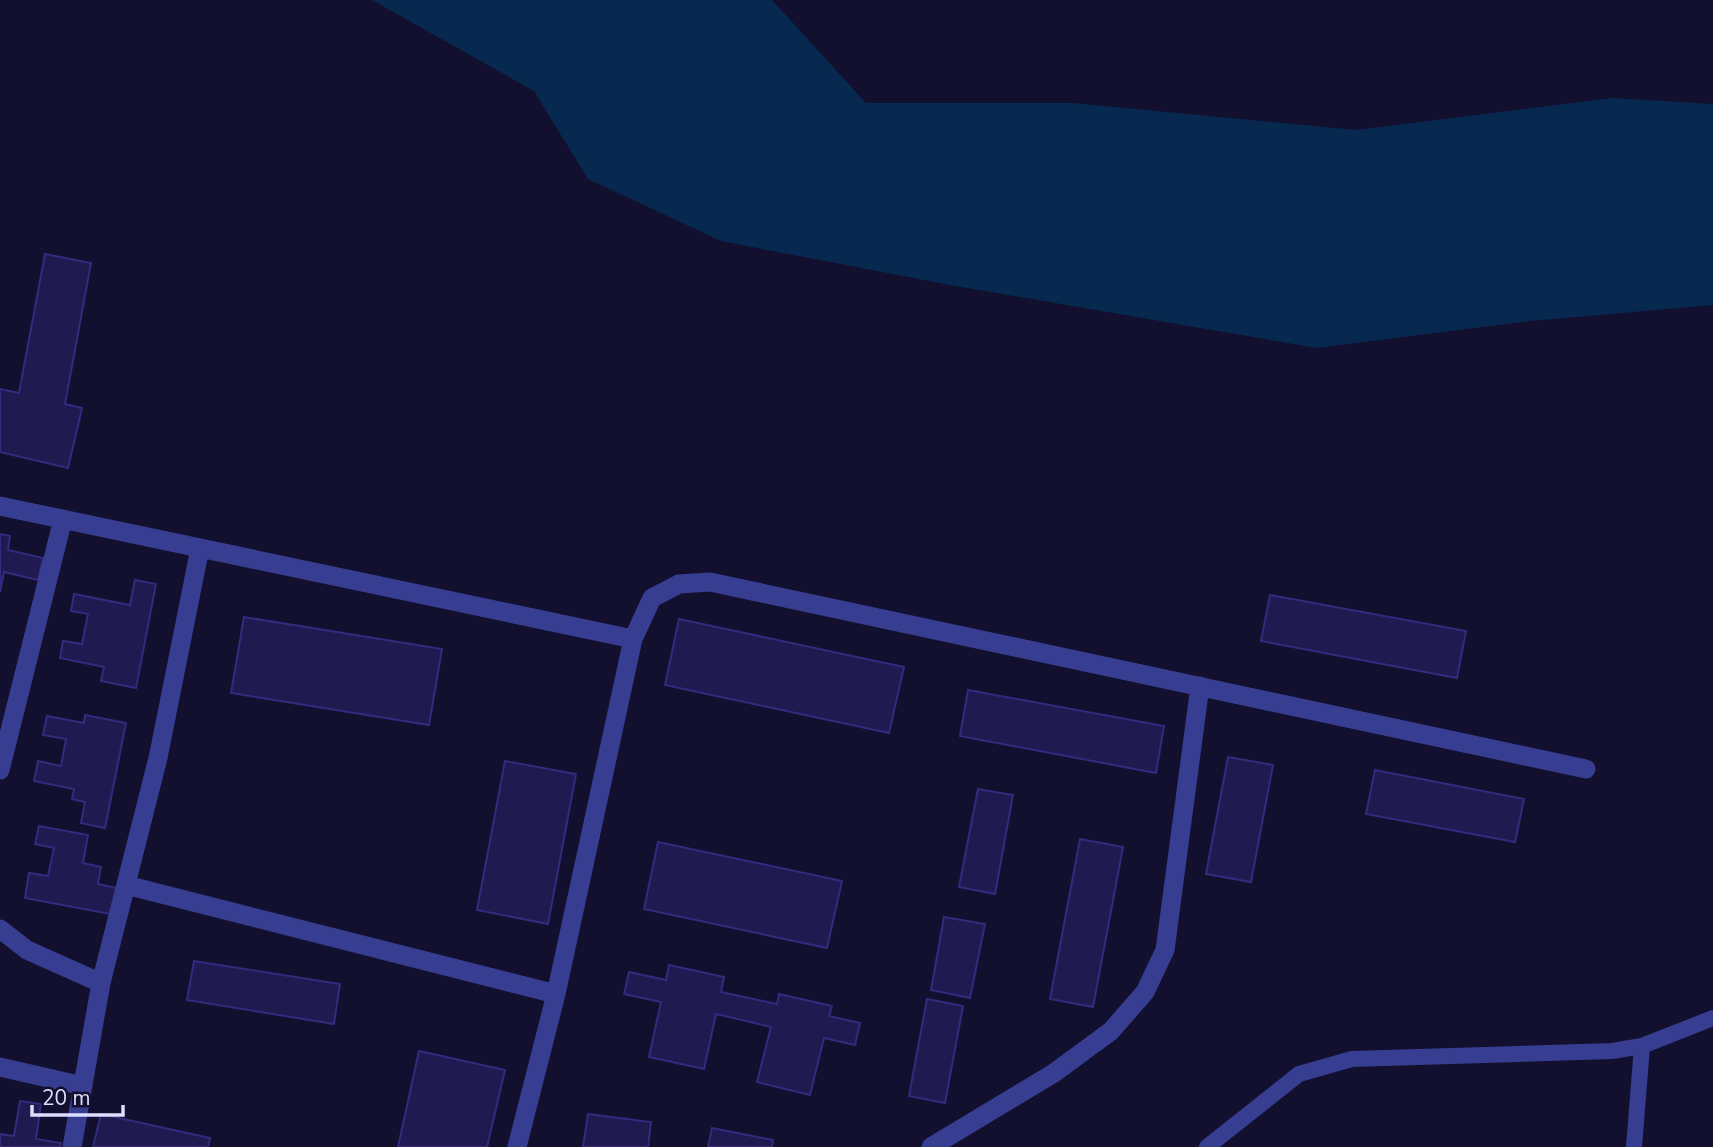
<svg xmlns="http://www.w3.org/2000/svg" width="1713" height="1147" font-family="'Nunito Sans',sans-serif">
<rect width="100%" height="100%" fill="#12102e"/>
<!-- water -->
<path fill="#072950" d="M372,0H772L866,103H1072L1356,130L1612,98L1713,104V305L1530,321L1317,348L950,285L721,241L588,179L534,91Z"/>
<!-- building -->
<path fill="#201a51" stroke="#322b7f" stroke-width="2" d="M45,254L91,263L65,404L82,408L68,468L0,452V389L19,393Z
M0,534L10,536L8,550L43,558L38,580L4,572L0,592Z
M135,580L156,584L136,688L101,681L104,667L60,658L63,641L82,644L88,614L71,611L74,594L130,605Z
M1270,595L1466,631L1457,678L1261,641Z
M244,617L442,649L429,725L231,693Z
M679,619L904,667L889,733L665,685Z
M968,690L1164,726L1156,773L960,736Z
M85,715L126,723L105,828L81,823L85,802L72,799L74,789L34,781L38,761L61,766L66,739L43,735L47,716L84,723Z
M1228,757L1273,765L1251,882L1206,874Z
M505,761L576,774L548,924L477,910Z
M1375,770L1524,799L1515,842L1366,814Z
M978,789L1013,795L995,894L959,887Z
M39,826L88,835L83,863L101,867L98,884L121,889L116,915L25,898L29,873L48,876L54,848L35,844Z
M1080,839L1123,847L1093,1007L1050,999Z
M658,842L842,881L827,948L644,909Z
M944,917L985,924L970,998L931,990Z
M194,961L340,984L334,1024L187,1000Z
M669,965L724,977L721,992L777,1004L779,994L832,1006L829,1016L860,1023L855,1045L824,1038L810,1095L757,1082L771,1027L716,1014L704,1069L649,1057L661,1002L624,994L629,972L666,980Z
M927,999L963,1006L945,1103L909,1096Z
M419,1051L505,1070L487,1147H398Z
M20,1101L41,1104L36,1139L61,1143L60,1147H0V1134L14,1136Z
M101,1114L210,1138L208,1147H93Z
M588,1114L651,1122L648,1147H583Z
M712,1128L773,1140L772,1147H708Z"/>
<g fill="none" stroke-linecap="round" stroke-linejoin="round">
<!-- service -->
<path stroke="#373d91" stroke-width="16" d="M1207,1147L1299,1074L1352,1059L1612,1051L1642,1046L1713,1018
M1634,1147L1642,1046"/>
<!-- minor -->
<path stroke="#373d91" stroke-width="19" d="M0,506L633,639
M0,770L63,519
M126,885L556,994
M0,929L27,950L101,983L72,1147
M101,983L158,758L200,548
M0,1067L83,1086
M517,1147L556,994L633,639L652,598L679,584L710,582L1586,769
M931,1147L1054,1073L1111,1031L1145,992L1165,950L1200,686"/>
</g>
<!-- scale -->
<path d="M32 1105v10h91v-10" fill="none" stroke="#ddddff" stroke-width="3.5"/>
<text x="42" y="1105" font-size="21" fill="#ddddff" stroke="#12102e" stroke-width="5" paint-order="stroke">20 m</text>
</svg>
